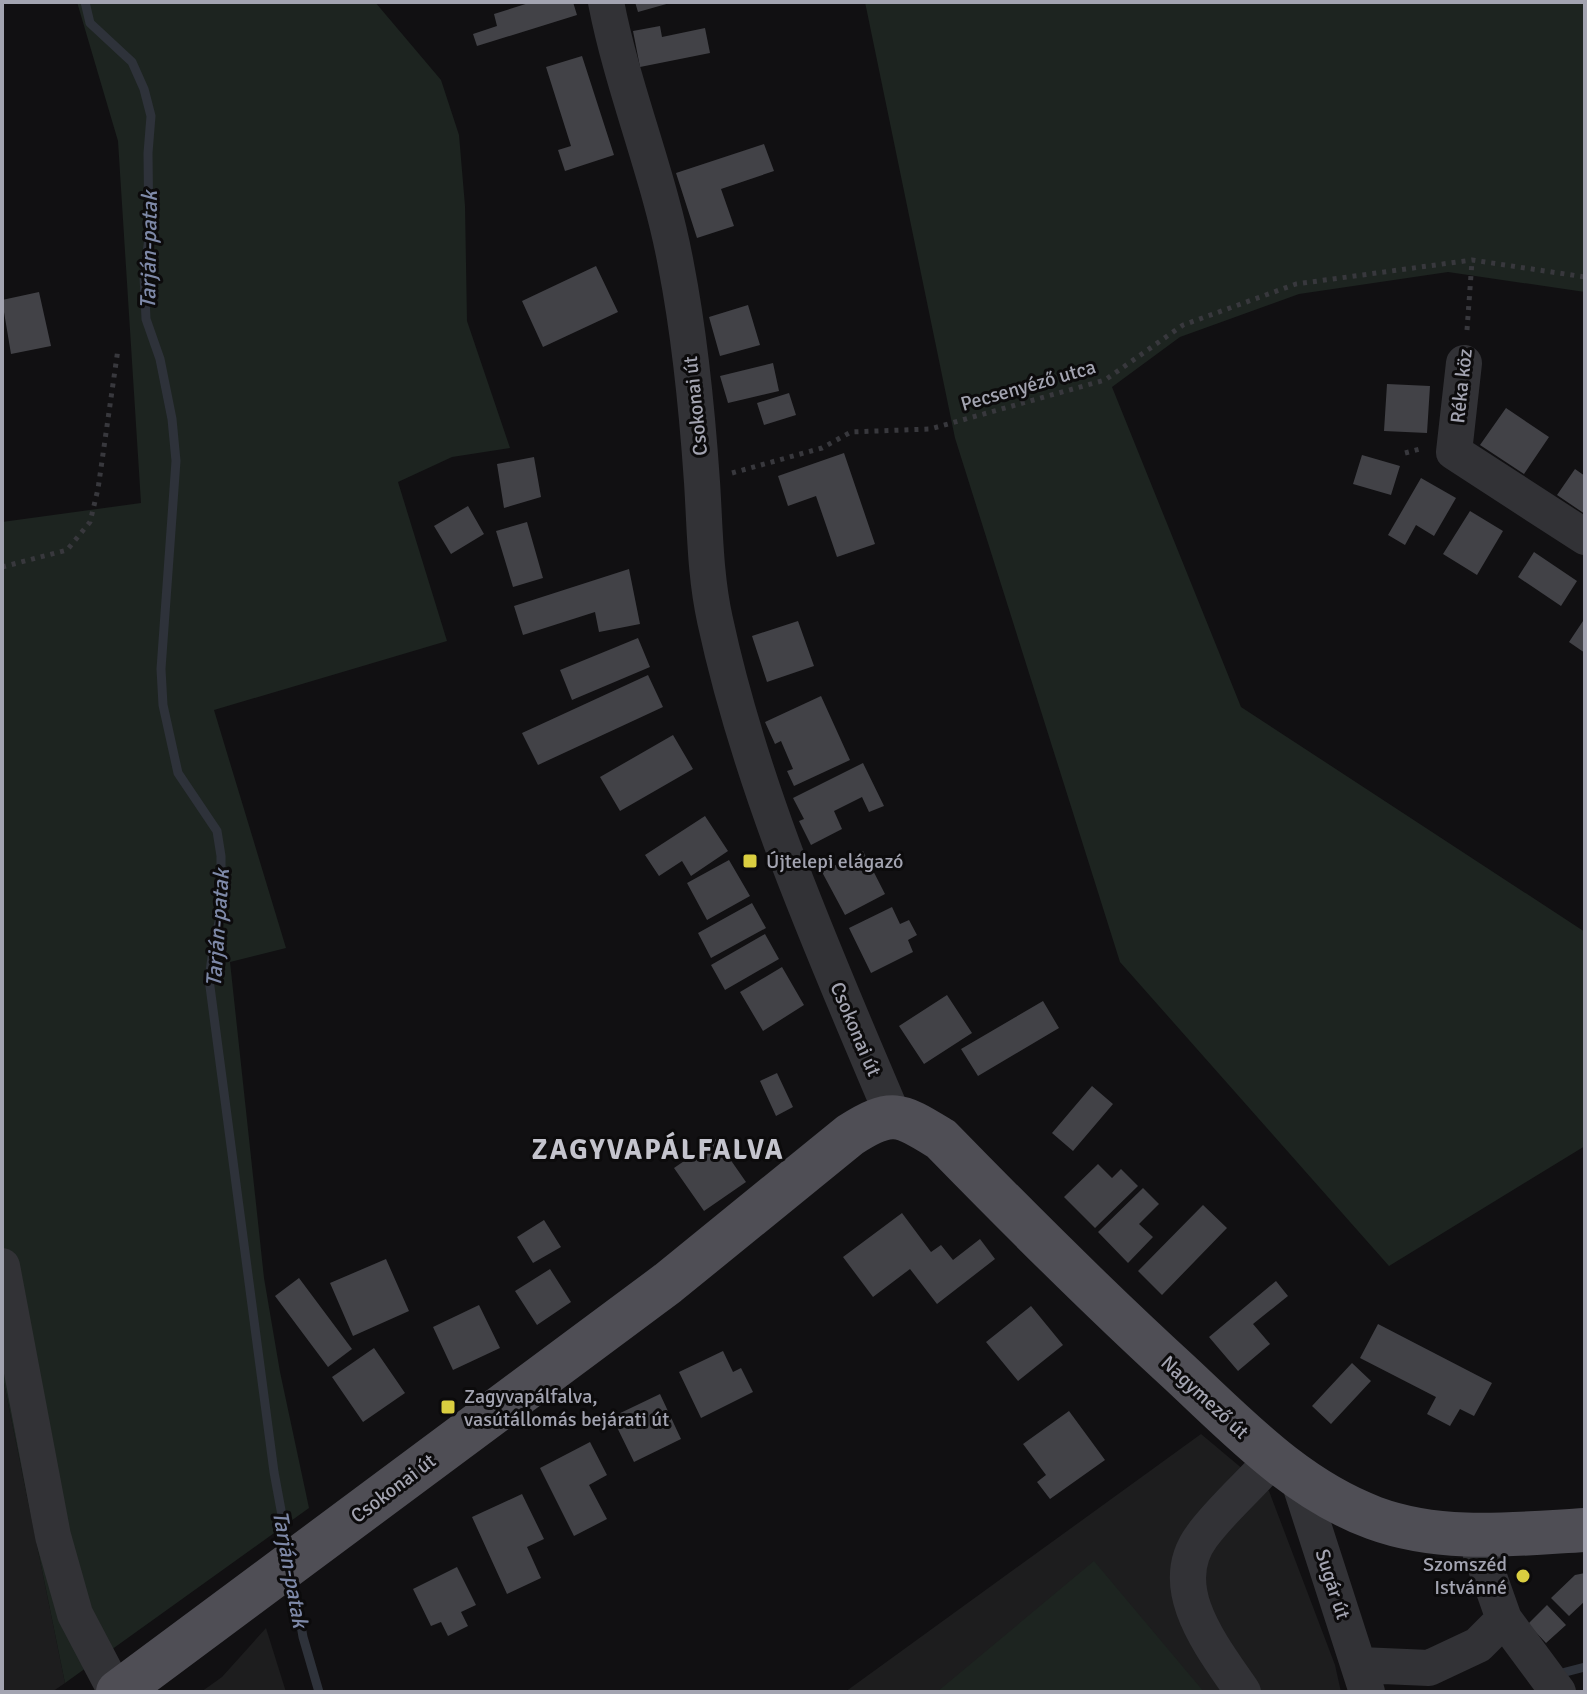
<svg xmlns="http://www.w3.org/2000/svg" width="1587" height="1694" font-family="Signika,sans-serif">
<rect width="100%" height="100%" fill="#111012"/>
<!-- built -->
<path fill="#1d1d1e" d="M2,1373L65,1683L52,1692H2Z
M1201,1434L1269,1491L1335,1665L1341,1692H845Z
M266,1628L286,1692H201L222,1677Z"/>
<!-- green -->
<path fill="#1d2420" d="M77,2H375L441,80L459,135L465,206L467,321L510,448L452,457L398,482L447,641L214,710L286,948L230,962L264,1278L280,1372L309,1508L65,1683L2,1373V522L141,503L118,141Z
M865,2H1585V292L1448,272L1299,294L1180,337L1112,387L1241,707L1585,932V1146L1389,1266L1120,962L955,438Z
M1094,1561L1204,1692H937Z"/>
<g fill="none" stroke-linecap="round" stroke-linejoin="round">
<!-- stream -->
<path stroke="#2e323a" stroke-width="9" d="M85,2L90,23L132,62L144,89L151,116L148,153L149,238L144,276L146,319L160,359L172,419L176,461L161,669L163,705L178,773L217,831L221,856V914L214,942L209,979L274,1472L288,1548
M293,1579L303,1637L319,1692
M1558,1674L1585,1667"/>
</g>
<!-- building -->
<path fill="#424247" d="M532,2H573L577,15L477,46L473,34L497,26L494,14Z
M635,2H670V3L638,12Z
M660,26L662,37L705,28L710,53L640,67L633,31Z
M582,56L614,155L565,171L558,150L571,146L546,67Z
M764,144L774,171L721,189L734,226L697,238L676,173Z
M596,266L618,312L543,347L522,301Z
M39,292L51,346L11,354L2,300Z
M748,305L760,345L720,356L709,317Z
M773,363L779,391L728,403L720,376Z
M1387,384L1430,386L1427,433L1384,431Z
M789,393L796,415L764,425L757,403Z
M1506,408L1549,437L1524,474L1480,445Z
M844,453L875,544L837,557L816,496L788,506L778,476Z
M1362,455L1400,466L1391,495L1353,484Z
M534,457L541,497L504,508L497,464Z
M1575,469L1585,476V514L1557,495Z
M1421,478L1456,498L1434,536L1416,525L1405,545L1388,535Z
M468,506L484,534L451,554L434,526Z
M1470,511L1503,531L1477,575L1443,554Z
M527,522L543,578L513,587L496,531Z
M1534,552L1577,581L1561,606L1518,577Z
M629,569L640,624L599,632L595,612L523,635L514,606Z
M1585,618V653L1569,642Z
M798,621L814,666L767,682L752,636Z
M638,638L650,667L572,700L560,670Z
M648,675L663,707L538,765L522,733Z
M821,696L850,760L794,786L787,771L793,769L781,741L775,744L765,722Z
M673,735L693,769L620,811L600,777Z
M863,763L884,806L869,812L862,797L834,811L842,829L811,845L799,821L804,819L793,798Z
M705,816L728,851L691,876L682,861L659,876L645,855Z
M863,851L885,894L845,915L822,872Z
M729,860L750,896L707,920L687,883Z
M752,903L766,928L711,958L698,933Z
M892,907L900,924L909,920L917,935L908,940L913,952L871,973L849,928Z
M765,934L779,959L725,990L711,965Z
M782,967L804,1005L763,1031L740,992Z
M947,995L972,1033L924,1064L899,1026Z
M1043,1001L1059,1028L978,1076L961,1049Z
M777,1073L793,1107L776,1116L760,1081Z
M1092,1086L1113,1104L1073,1151L1052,1133Z
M716,1139L746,1182L704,1211L674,1168Z
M1098,1164L1112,1178L1121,1169L1138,1186L1095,1228L1064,1197Z
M1143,1188L1159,1204L1139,1224L1153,1237L1128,1263L1098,1232Z
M1203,1205L1227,1228L1162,1295L1138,1271Z
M902,1213L931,1252L941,1245L953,1260L980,1239L995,1259L937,1304L910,1269L873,1297L843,1257Z
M544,1220L561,1247L533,1263L517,1237Z
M386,1259L409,1311L353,1336L330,1283Z
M550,1269L571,1302L537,1325L515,1291Z
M299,1278L352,1349L328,1367L275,1296Z
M1276,1281L1288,1296L1253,1324L1270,1344L1238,1371L1209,1337Z
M479,1305L500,1348L453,1370L433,1327Z
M1031,1306L1063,1345L1018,1381L986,1342Z
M1378,1324L1492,1383L1474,1416L1460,1409L1450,1426L1427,1414L1436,1397L1360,1358Z
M374,1348L405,1393L363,1422L332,1377Z
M723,1351L733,1372L741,1368L753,1392L701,1418L679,1372Z
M1352,1363L1371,1381L1331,1424L1312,1406Z
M660,1394L681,1439L634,1462L612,1417Z
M1069,1411L1105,1460L1050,1499L1037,1482L1046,1475L1023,1444Z
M590,1442L607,1475L589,1485L607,1519L574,1536L540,1468Z
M522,1494L544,1539L527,1547L541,1578L507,1594L472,1517Z
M457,1567L476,1605L461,1612L468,1626L448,1636L441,1622L431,1626L413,1589Z
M1585,1573V1601L1569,1616L1551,1598L1575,1575Z
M1547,1605L1566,1625L1546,1643L1528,1624Z"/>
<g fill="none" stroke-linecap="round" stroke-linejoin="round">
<!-- path -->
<path stroke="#38383d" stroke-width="5" stroke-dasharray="4 6" stroke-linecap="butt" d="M1467,330L1472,261
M1405,453L1424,448
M732,473L822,448L851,432L930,429L1105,380L1183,325L1296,284L1472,260L1585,277
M2,567L67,550L90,522L98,489L118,349"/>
<!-- minor -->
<path stroke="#323236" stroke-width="36" d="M606,2C623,90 660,177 676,265C690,337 697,409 702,482C705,528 705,575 715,620C752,792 825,955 893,1116
M1464,363L1454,452L1585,537
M2,1266L53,1536L75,1614L116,1692
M1297,1475L1367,1692
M1475,1537L1504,1619L1558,1692
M1360,1665L1429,1668L1478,1645L1504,1619
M1243,1692C1214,1649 1163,1588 1202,1536C1221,1510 1250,1485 1273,1459"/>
<!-- major -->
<path stroke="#4f4e55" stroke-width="44" d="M118,1692L668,1283L850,1135C892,1108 900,1114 941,1139C1019,1219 1098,1298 1180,1373C1239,1428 1296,1489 1374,1518C1442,1543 1515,1534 1585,1530"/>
</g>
<!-- markers -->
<g fill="#dace40" stroke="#0c0b0c" stroke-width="3">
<rect x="742" y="853" width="16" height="16" rx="4"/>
<rect x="440" y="1399" width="16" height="16" rx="4"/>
<circle cx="1523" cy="1576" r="8"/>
</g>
<g text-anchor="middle" stroke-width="6" stroke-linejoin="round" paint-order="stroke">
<!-- street labels -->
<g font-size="20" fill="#a3a4b1" stroke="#0c0b0c">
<text transform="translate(1028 385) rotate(-16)" y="7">Pecsenyéző utca</text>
<text transform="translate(1461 386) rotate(-84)" y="7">Réka köz</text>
<text transform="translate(695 406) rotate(-96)" y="7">Csokonai út</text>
<text transform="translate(856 1029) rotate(67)" y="7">Csokonai út</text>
<text transform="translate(1205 1397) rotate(43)" y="7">Nagymező út</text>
<text transform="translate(393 1488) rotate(-37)" y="7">Csokonai út</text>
<text transform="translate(1333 1584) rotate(72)" y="7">Sugár út</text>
</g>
<!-- poi labels -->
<g font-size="20" fill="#a3a4b1" stroke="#0c0b0c" text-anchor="start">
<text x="766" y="868">Újtelepi elágazó</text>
<text x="464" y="1403">Zagyvapálfalva,<tspan x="464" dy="23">vasútállomás bejárati út</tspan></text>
<text x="1507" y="1571" text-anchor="end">Szomszéd<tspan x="1507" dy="23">Istvánné</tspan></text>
</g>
<!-- water labels -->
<g font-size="22" font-style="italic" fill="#7e89a8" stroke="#0c0b0c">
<text transform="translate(148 250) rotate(-89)" y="8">Tarján-patak</text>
<text transform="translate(217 928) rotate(-86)" y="8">Tarján-patak</text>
<text transform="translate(291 1569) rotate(80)" y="8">Tarján-patak</text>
</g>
<!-- district labels -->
<g font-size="28" font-weight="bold" letter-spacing="2" fill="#c4c4cd" stroke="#0c0b0c">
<text x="658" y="1159">ZAGYVAPÁLFALVA</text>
</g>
</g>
<!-- border -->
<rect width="1587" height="1694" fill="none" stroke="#a3a4b1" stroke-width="8"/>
</svg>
